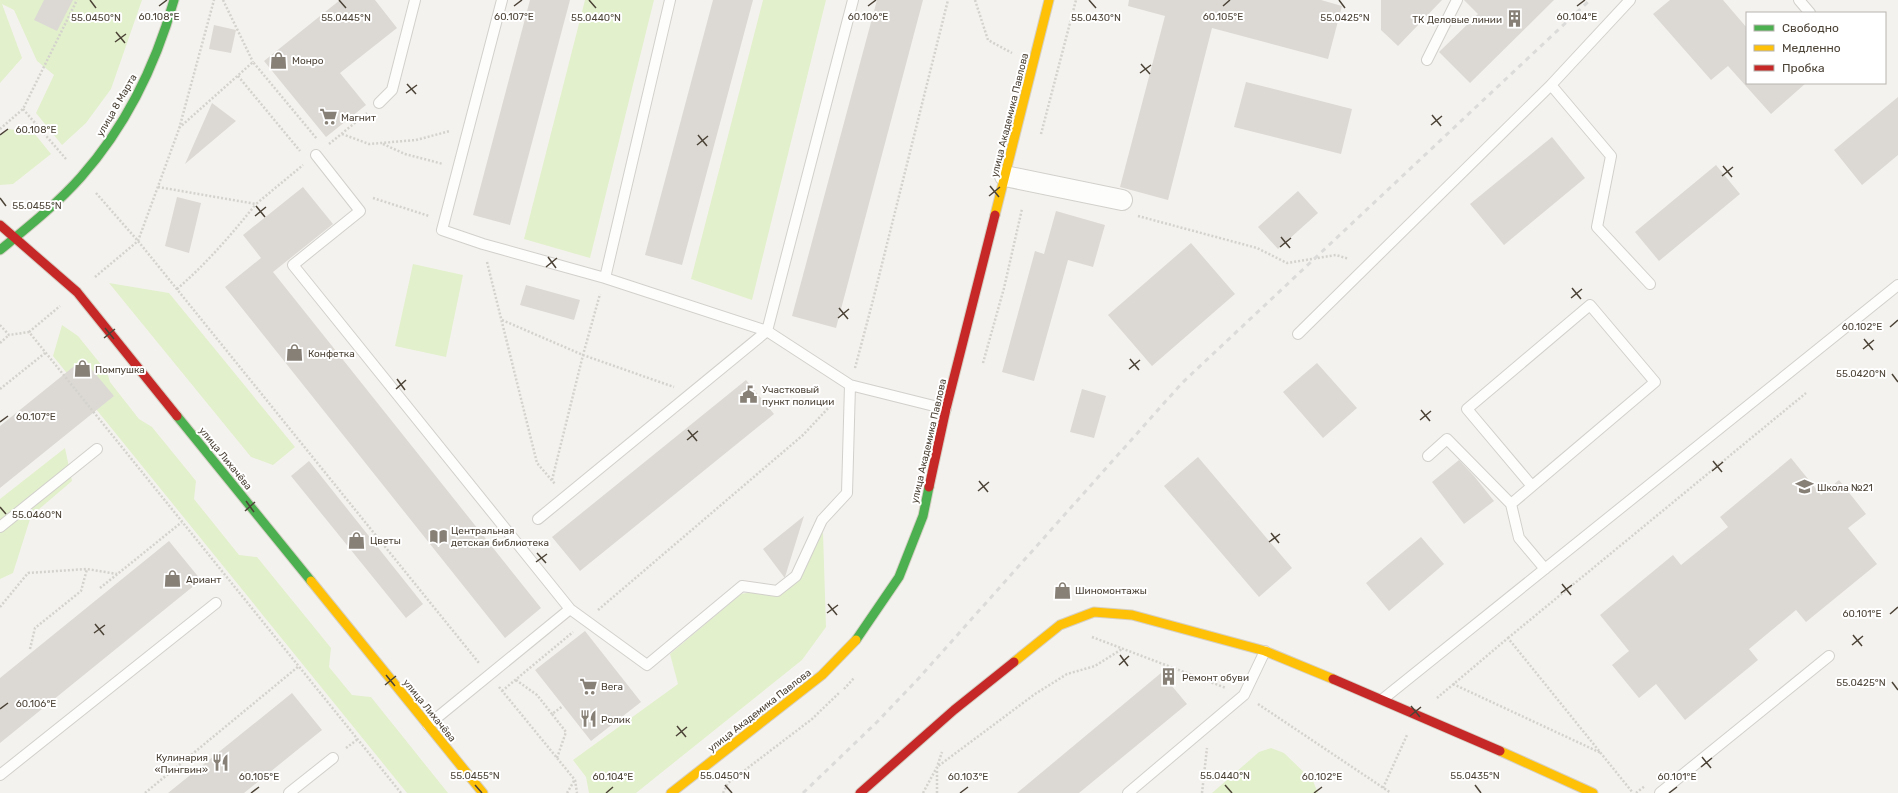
<svg xmlns="http://www.w3.org/2000/svg" width="1898" height="793" font-family="Rubik,sans-serif">
<rect width="100%" height="100%" fill="#f4f2ee"/>
<!-- green -->
<path fill="#e2f0cc" d="M0,0H142L111,89L86,123L62,145L36,113L54,75L37,61L14,10L2,4L22,58L0,83Z
M585,0H654L590,258L524,239Z
M763,0H826L752,300L691,279Z
M9,129L34,133L51,154L13,184L0,185V136Z
M413,264L463,275L446,357L395,346Z
M109,283L169,293L295,447L273,465L251,457Z
M62,325L78,336L107,372L110,382L128,405L139,419L152,427L196,481L194,499L239,555L257,557L331,648L329,667L352,695L371,697L448,793H407L53,356Z
M65,448L72,481L31,516L13,573L0,579V499Z
M823,532L826,627L802,660L636,793H589L586,777L573,760L678,684L670,654L741,594L795,584Z
M1271,748L1284,753L1313,781L1318,793H1212L1259,752Z"/>
<!-- building -->
<path fill="#dcd9d4" d="M44,0H73L57,31L34,20Z
M340,0H375L397,28L340,73L366,105L326,137L264,61Z
M530,0H570L510,225L473,215Z
M713,0H753L682,265L645,255Z
M877,0H923L836,328L792,316Z
M1129,0H1321L1342,6L1328,59L1212,28L1168,200L1120,187L1165,16L1128,6Z
M1381,0H1442L1398,46L1381,30Z
M1464,0H1554L1470,83L1439,52L1478,14Z
M1670,0H1723L1747,28V83H1806L1771,114L1728,66L1711,80L1653,14Z
M214,25L236,30L231,53L209,49Z
M1246,82L1352,109L1341,154L1234,127Z
M1898,97V155L1862,185L1834,150Z
M212,103L236,121L185,164Z
M1552,137L1585,178L1504,245L1470,204Z
M1716,165L1740,194L1659,261L1635,232Z
M303,187L333,224L273,272L541,608L505,638L225,287L261,258L243,235Z
M1298,191L1318,213L1278,249L1258,227Z
M177,197L201,203L189,253L165,246Z
M1056,211L1105,225L1093,267L1068,260L1034,381L1002,372L1035,251L1044,254Z
M1191,243L1235,294L1152,366L1108,315Z
M526,285L580,300L574,320L520,305Z
M83,359L114,396L0,488V426Z
M1317,363L1357,408L1323,438L1283,392Z
M746,380L774,414L580,571L552,537Z
M1082,389L1106,396L1094,438L1070,432Z
M1198,457L1292,568L1259,597L1164,486Z
M1791,458L1821,495L1839,480L1866,514L1848,528L1877,564L1806,622L1796,610L1749,649L1758,660L1685,720L1656,684L1639,698L1612,665L1629,651L1600,615L1673,555L1681,565L1728,527L1720,517Z
M1459,460L1474,476L1494,501L1464,524L1432,482Z
M309,461L423,604L406,618L291,476Z
M804,516L785,577H784L763,549Z
M1421,537L1444,564L1389,611L1366,583Z
M169,541L201,580L0,743V678Z
M585,631L641,702L591,741L535,670Z
M1161,673L1187,704L1079,793H1017Z
M292,693L322,730L244,793H168Z"/>
<g fill="none" stroke-linecap="round" stroke-linejoin="round">
<defs>
<path id="lane" d="M502,0L442,230L483,244L605,278L767,331L538,519
M853,0L767,331L850,385L946,409
M1630,0L1551,85L1611,156L1597,227L1650,284
M1799,0L1810,13
M1427,60L1457,0
M379,103L392,90L415,0
M316,155L360,211L293,265L570,609L428,725
M605,278L670,0
M1298,334L1551,85
M1428,456L1447,439L1511,504L1519,538L1545,569
M1511,504L1655,382L1590,305L1467,409L1532,486
M0,527L97,449
M570,609L647,665L742,586L777,591L796,576L822,520L847,493L850,385
M1383,699L1898,285
M0,775L216,603
M289,793L333,758
M1128,793L1244,695L1265,651
M1660,793L1829,656"/>
<path id="street" d="M1005,176L1122,200"/>
<path id="fast" d="M0,250C28,227 57,204 81,177C126,126 156,64 174,0
M177,416L311,581
M856,640L899,577L923,516L929,487"/>
<path id="slow" d="M995,215L1049,0
M311,581L483,793
M1014,662L1060,625L1094,612L1132,615L1265,651L1333,679
M1500,751L1593,793
M671,793L822,675L856,640"/>
<path id="jam" d="M0,225L77,292L177,416
M929,487L946,409L995,215
M1333,679L1500,751
M860,793L954,710L1014,662"/>
</defs>
<!-- lane casing -->
<use href="#lane" stroke="#d2d0cb" stroke-width="12"/>
<!-- street casing -->
<use href="#street" stroke="#d2d0cb" stroke-width="22"/>
<!-- fast casing -->
<use href="#fast" stroke="#d5d0c5" stroke-width="11"/>
<!-- slow casing -->
<use href="#slow" stroke="#d5d0c5" stroke-width="11"/>
<!-- jam casing -->
<use href="#jam" stroke="#d5d0c5" stroke-width="11"/>
<!-- path -->
<path stroke="#d4d2cc" stroke-width="2.5" stroke-dasharray="2 2" stroke-linecap="butt" d="M223,0L253,62
M975,0L988,40L1012,53
M238,76L300,151
M23,109L66,159
M179,128L253,62L317,139
M0,129L23,109L77,0
M342,134L369,144L416,140L450,131
M1041,134L1076,0
M329,144L367,113
M383,144L405,154L443,164
M158,187L256,204L303,165
M96,193L138,241L479,663
M373,198L429,216
M1138,216L1257,248L1287,263L1336,255L1349,259
M487,262L537,463L555,484
M95,277L138,241L179,129L214,0
M177,289C207,263 231,235 256,204
M502,320L583,355L674,387
M0,325L9,335L29,332L401,793
M29,332L60,306
M0,343L9,335
M983,363L1004,288L1022,209
M855,368L872,304L948,0
M0,389L45,353
M552,480L583,355L600,294
M100,588L182,522
M0,607L28,573L87,569L117,574
M598,610L803,435L833,403
M1092,637L1226,688
M1508,638L1806,393
M30,649L35,628L81,591L87,569
M516,680L537,695L552,714
M1453,684L1601,753
M499,687L575,780L577,793
M844,689L854,678
M502,691L573,632
M1437,698L1508,638L1633,793
M1258,704L1391,793
M346,748L358,739
M557,758L566,732L552,714L563,706
M1383,788L1407,735
M145,793L299,666
M567,793L574,781
M723,793L728,783L812,719L839,693
M923,793L937,767L942,752
M937,793V767L1035,694L1067,674L1095,666L1122,649
M1202,793L1207,748
M1636,793L1645,786"/>
<!-- lane -->
<use href="#lane" stroke="#fdfdfc" stroke-width="10"/>
<!-- street -->
<use href="#street" stroke="#fdfdfc" stroke-width="20"/>
<!-- fast -->
<use href="#fast" stroke="#4caf50" stroke-width="9"/>
<!-- slow -->
<use href="#slow" stroke="#ffc107" stroke-width="9"/>
<!-- jam -->
<use href="#jam" stroke="#c62828" stroke-width="9"/>
<!-- rail -->
<path stroke="#dbdbda" stroke-width="3" stroke-dasharray="5 5" stroke-linecap="butt" d="M803,793L877,722L919,678L1182,383L1590,0"/>
</g>
<!-- ticks -->
<path fill="none" stroke="#4c4337" stroke-width="1.5" d="M90,0L96,8M339,0L346,8M589,0L596,8M1089,0L1096,8M1339,0L1345,8M159,6L167,0M514,6L522,0M868,6L876,0M1223,6L1230,0M1577,6L1585,0M116,32L125,43M115,42L126,34M1141,64L1150,74M1140,73L1151,65M407,84L416,94M406,93L417,85M1432,115L1441,126M1431,125L1442,116M0,135L8,129M698,135L707,146M697,145L708,136M1723,166L1732,177M1722,176L1733,167M990,186L999,197M989,196L1000,187M0,198L6,206M256,206L265,217M255,216L266,207M1281,237L1290,248M1280,247L1291,238M548,257L556,268M546,267L557,258M1572,288L1581,299M1571,298L1582,289M839,308L848,319M838,318L849,309M1890,327L1898,320M105,328L114,339M104,338L115,329M1864,339L1873,350M1863,349L1874,340M1130,359L1139,370M1129,369L1140,360M1892,374L1898,382M397,379L405,390M396,389L406,380M1421,410L1430,421M1420,420L1431,411M0,422L8,416M688,430L697,441M687,440L698,431M1713,461L1722,472M1712,471L1723,462M979,481L988,492M978,491L989,482M246,501L254,512M0,507L6,514M245,511L255,502M1271,533L1279,543M1269,542L1280,534M537,553L546,563M536,562L547,554M1562,584L1571,595M1561,593L1572,585M828,604L837,615M827,613L838,605M1890,614L1898,607M95,624L104,635M94,633L105,625M1853,635L1862,646M1852,645L1863,636M1120,655L1128,666M1119,665L1129,656M386,675L395,686M1892,682L1898,690M385,685L396,676M1411,706L1420,717M0,709L8,703M1410,716L1421,707M677,726L686,737M676,736L687,727M1702,757L1711,768M1701,767L1712,758M475,785L482,793M725,785L732,793M1225,785L1232,793M1475,785L1481,793M251,793L259,787M606,793L613,787M960,793L968,787M1314,793L1322,787M1669,793L1677,787"/>
<!-- icons -->
<defs>
<symbol id="building-bare" viewBox="-9 -9 18 18"><path d="M-4-6H4V6H1V3H-1V6H-4ZM-2.5-4.3h1.7v1.8h-1.7ZM.8-4.3h1.7v1.8H.8ZM-2.5-1h1.7V.8h-1.7ZM.8-1h1.7V.8H.8Z" fill="#878077" stroke="#fff" stroke-width="2.5" paint-order="stroke"/></symbol>
<symbol id="shop-bare" viewBox="-9 -9 18 18"><path d="M-5-2.5h2.3a2.7 3.5 0 0 1 5.4 0H5L5.5 6h-11ZM-1.5-2.5h3a1.5 2.3 0 0 0-3 0Z" fill="#878077" stroke="#fff" stroke-width="2.5" paint-order="stroke"/></symbol>
<symbol id="supermarket-bare" viewBox="-9 -9 18 18"><path d="M-6-5.5h2.5l.6 2H6L4.5 2H-2.5L-4.4-4H-6ZM-1.5 3.2a1.3 1.3 0 1 0 .1 0ZM3 3.2a1.3 1.3 0 1 0 .1 0Z" fill="#878077" stroke="#fff" stroke-width="2.5" paint-order="stroke"/></symbol>
<symbol id="civic-bare" viewBox="-9 -9 18 18"><path d="M-.6-6.5H3V-4.5H.6V-3L4-1V1h2V6H-6V1h2V-1L-.6-3ZM-1.2 2.5V6h2.4V2.5Z" fill="#878077" stroke="#fff" stroke-width="2.5" paint-order="stroke"/></symbol>
<symbol id="school-bare" viewBox="-9 -9 18 18"><path d="M0-5L7-2L0 1L-7-2ZM-4 1L0 2.5L4 1V4Q0 6-4 4Z" fill="#878077" stroke="#fff" stroke-width="2.5" paint-order="stroke"/></symbol>
<symbol id="library-bare" viewBox="-9 -9 18 18"><path d="M-6-4Q-3-5.5-.7-3.5V5Q-3 3-6 4ZM6-4Q3-5.5 .7-3.5V5Q3 3 6 4Z" fill="#878077" stroke="#fff" stroke-width="2.5" paint-order="stroke"/></symbol>
<symbol id="restaurant-bare" viewBox="-9 -9 18 18"><path d="M-5-6h1v4h1v-4h1v4h1v-4h1v5L-1.5 .5V6h-2V.5L-5-1ZM5-6V6H3V1.5H1.5Q1.5-4 5-6Z" fill="#878077" stroke="#fff" stroke-width="2.5" paint-order="stroke"/></symbol>
</defs>
<g fill-rule="evenodd">
<use href="#building-bare" x="1502" y="6" width="25" height="25"/>
<use href="#shop-bare" x="266" y="48" width="25" height="25"/>
<use href="#supermarket-bare" x="316" y="104" width="25" height="25"/>
<use href="#shop-bare" x="282" y="340" width="25" height="25"/>
<use href="#shop-bare" x="70" y="356" width="25" height="25"/>
<use href="#civic-bare" x="736" y="382" width="25" height="25"/>
<use href="#school-bare" x="1792" y="474" width="25" height="25"/>
<use href="#library-bare" x="426" y="524" width="25" height="25"/>
<use href="#shop-bare" x="344" y="528" width="25" height="25"/>
<use href="#shop-bare" x="160" y="566" width="25" height="25"/>
<use href="#shop-bare" x="1050" y="578" width="25" height="25"/>
<use href="#building-bare" x="1156" y="664" width="25" height="25"/>
<use href="#supermarket-bare" x="576" y="674" width="25" height="25"/>
<use href="#restaurant-bare" x="576" y="706" width="25" height="25"/>
<use href="#restaurant-bare" x="208" y="750" width="25" height="25"/>
</g>
<g text-anchor="middle" stroke-width="4" stroke-linejoin="round" paint-order="stroke">
<!-- poi labels -->
<g font-size="10" fill="#4c4337" stroke="#fff" text-anchor="start">
<text x="1502" y="23" text-anchor="end">ТК Деловые линии</text>
<text x="292" y="64">Монро</text>
<text x="341" y="121">Магнит</text>
<text x="308" y="357">Конфетка</text>
<text x="95" y="373">Помпушка</text>
<text x="762" y="393">Участковый<tspan x="762" dy="12">пункт полиции</tspan></text>
<text x="1817" y="491">Школа №21</text>
<text x="451" y="534">Центральная<tspan x="451" dy="12">детская библиотека</tspan></text>
<text x="370" y="544">Цветы</text>
<text x="186" y="583">Ариант</text>
<text x="1075" y="594">Шиномонтажы</text>
<text x="1182" y="681">Ремонт обуви</text>
<text x="601" y="690">Вега</text>
<text x="601" y="723">Ролик</text>
<text x="208" y="761" text-anchor="end">Кулинария<tspan x="208" dy="12">«Пингвин»</tspan></text>
</g>
<!-- street labels -->
<g font-size="10" fill="#4c4337" stroke="#fff">
<text transform="translate(116 105) rotate(-60)" y="4">улица 8 Марта</text>
<text transform="translate(1009 115) rotate(-76)" y="4">улица Академика Павлова</text>
<text transform="translate(928 441) rotate(-77)" y="4">улица Академика Павлова</text>
<text transform="translate(226 458) rotate(51)" y="4">улица Лихачёва</text>
<text transform="translate(430 710) rotate(51)" y="4">улица Лихачёва</text>
<text transform="translate(759 710) rotate(-38)" y="4">улица Академика Павлова</text>
</g>
</g>
<g font-size="10" text-anchor="middle" fill="#4c4337" stroke="#fff" stroke-width="4" stroke-linejoin="round" paint-order="stroke">
<text x="159" y="20">60.108°E</text>
<text x="514" y="20">60.107°E</text>
<text x="868" y="20">60.106°E</text>
<text x="1223" y="20">60.105°E</text>
<text x="1577" y="20">60.104°E</text>
<text x="1096" y="21">55.0430°N</text>
<text x="96" y="21">55.0450°N</text>
<text x="346" y="21">55.0445°N</text>
<text x="596" y="21">55.0440°N</text>
<text x="1345" y="21">55.0425°N</text>
<text x="36" y="133">60.108°E</text>
<text x="37" y="209">55.0455°N</text>
<text x="1862" y="330">60.102°E</text>
<text x="1861" y="377">55.0420°N</text>
<text x="36" y="420">60.107°E</text>
<text x="37" y="518">55.0460°N</text>
<text x="1862" y="617">60.101°E</text>
<text x="1861" y="686">55.0425°N</text>
<text x="36" y="707">60.106°E</text>
<text x="475" y="779">55.0455°N</text>
<text x="725" y="779">55.0450°N</text>
<text x="1225" y="779">55.0440°N</text>
<text x="1475" y="779">55.0435°N</text>
<text x="259" y="780">60.105°E</text>
<text x="613" y="780">60.104°E</text>
<text x="968" y="780">60.103°E</text>
<text x="1322" y="780">60.102°E</text>
<text x="1677" y="780">60.101°E</text>
</g>
<!-- legend -->
<rect x="1746" y="12" width="140" height="72" fill="#ffffff" stroke="#b7b4af"/>
<rect x="1754" y="25" width="20" height="6" fill="#4caf50" stroke="#b7b4af"/>
<text x="1782" y="32" font-size="12" fill="#4c4337">Свободно</text>
<rect x="1754" y="45" width="20" height="6" fill="#ffc107" stroke="#b7b4af"/>
<text x="1782" y="52" font-size="12" fill="#4c4337">Медленно</text>
<rect x="1754" y="65" width="20" height="6" fill="#c62828" stroke="#b7b4af"/>
<text x="1782" y="72" font-size="12" fill="#4c4337">Пробка</text>
</svg>
